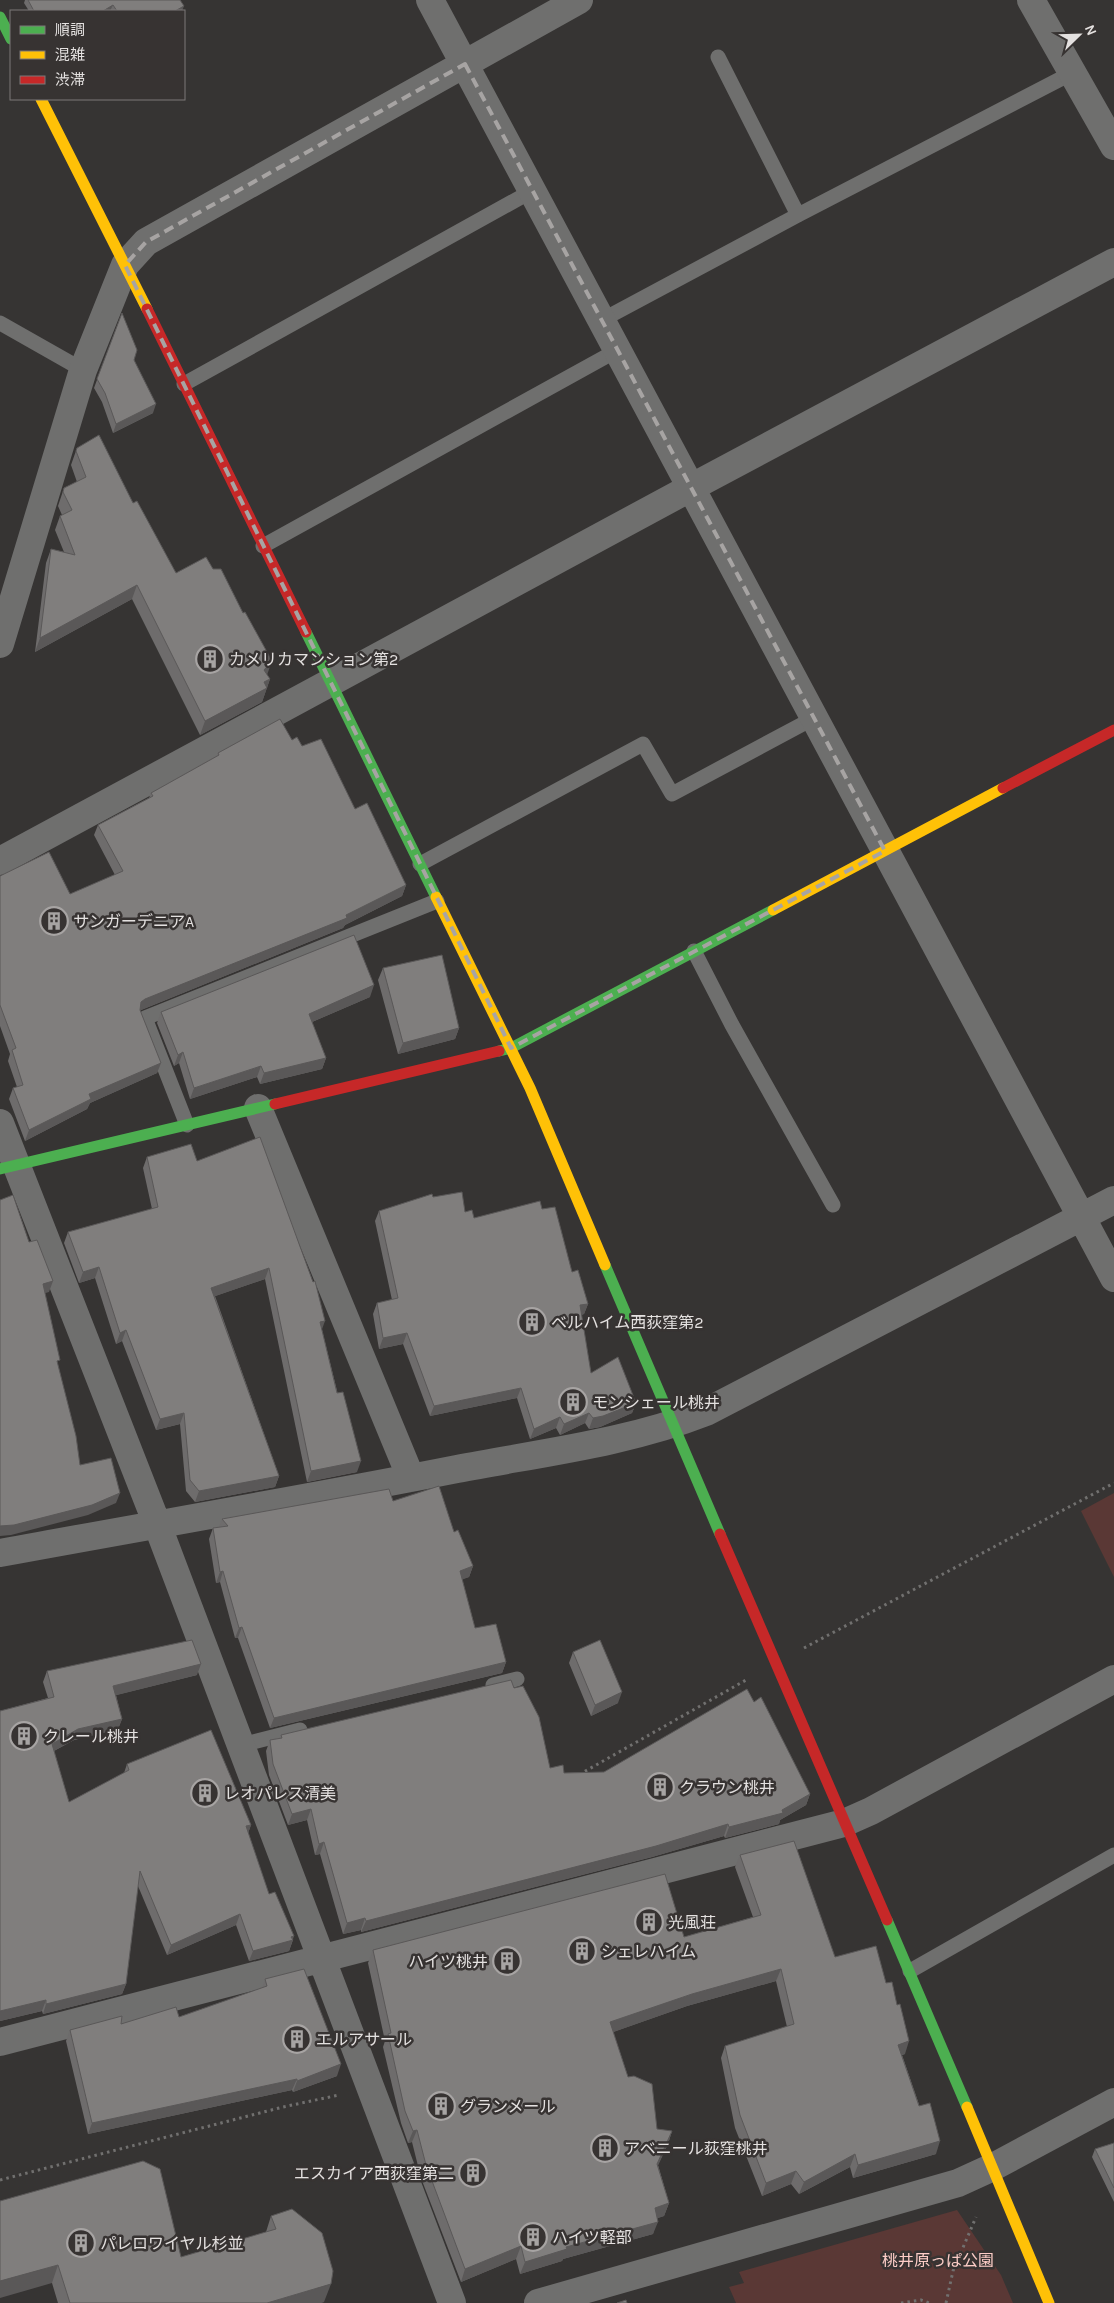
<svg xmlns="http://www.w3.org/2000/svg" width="1114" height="2303" font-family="Karla,'Noto Sans JP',sans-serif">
<rect width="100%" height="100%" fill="#363433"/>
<!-- green -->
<path fill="#5a3835" d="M1114,1493V1577L1081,1511Z
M957,2210L1001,2275L1013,2303H736L729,2287L744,2283L739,2272Z"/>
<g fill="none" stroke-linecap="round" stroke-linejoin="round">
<!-- path -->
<path stroke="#71706f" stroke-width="3" stroke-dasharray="2.5 4" stroke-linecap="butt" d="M804,1648L1114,1483
M583,1776L582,1773L746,1680
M0,2180L283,2107L339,2095
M901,2303L921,2300L929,2303
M946,2303L953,2271L976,2217"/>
<!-- lane -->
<path stroke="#6f6f6e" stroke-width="15" d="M718,57L798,215
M600,321L798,215L1072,73
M0,323L83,370
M184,384L532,191
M263,546L616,351
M420,864L643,744L672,794L814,718
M694,951L732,1025L833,1205
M187,1125L145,1018L437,901
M493,1685L517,1679
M241,1745L300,1730
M910,1971L1114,1855"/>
<!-- street -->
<path stroke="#6f6f6e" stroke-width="28" d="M430,0L1114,1278
M1031,0L1114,146
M0,644L83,370L125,265L146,242L579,0
M0,861L692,487L1114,262
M258,1108L411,1478
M0,1123L157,1524L452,2303
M0,1553C152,1525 305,1499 457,1469C540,1453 627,1443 706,1412L1114,1200
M0,2042L844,1823L871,1811L1114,1679
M538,2303L958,2183L993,2167L1114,2102"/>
<!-- fast -->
<path stroke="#4caf50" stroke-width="11" d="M0,17L11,39
M306,632L436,897
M499,1051L511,1048L773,910
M0,1169L275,1104
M605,1265L720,1534
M887,1920L967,2107"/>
<!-- slow -->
<path stroke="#ffc107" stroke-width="11" d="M41,99L147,309
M436,897L530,1088L605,1265
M773,910L1003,788
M967,2107L1049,2303"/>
<!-- jam -->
<path stroke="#c62828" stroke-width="11" d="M147,309L306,632
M1003,788L1114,730
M275,1104L499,1051
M720,1534L887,1920"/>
</g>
<!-- wall -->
<path fill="#6e6c6c" d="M25,0H180L182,11H29L24,3Z
M122,313L134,360L153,413L113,433L102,402L94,388Z
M77,448L133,503L176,573L270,679L262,702L200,735L132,599L35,652L46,563L51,549L64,552L55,530L60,516L62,515L58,506L64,488L77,482L71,465Z
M292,740L302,746L355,809L406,885L402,896L345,925L343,928L141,1010H140L161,1063L157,1073L90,1103L87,1109L25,1141L9,1099L13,1088L17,1087L8,1061L10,1054L0,1026V876L70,894L115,875L94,835L98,825L149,798L151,793L216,756L218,753Z
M383,968L459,1028L455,1039L398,1054L378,980Z
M370,997L312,1022L326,1058L322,1069L260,1084L257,1077L190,1099L179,1063L174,1066L157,1023L161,1012Z
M147,1157L197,1161L322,1330L357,1472L307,1482L265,1279L215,1296L279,1476L275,1487L195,1502L186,1491L180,1424L156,1430L122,1341L116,1344L95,1278L79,1283L64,1243L68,1232L152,1209L143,1168Z
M433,1197L465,1212L474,1218L542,1209L572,1272L588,1304L584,1314L581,1315L591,1373L636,1403L632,1413L600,1427L589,1429L585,1423L560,1435L556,1428L530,1439L517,1398L430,1416L403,1344L379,1349L373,1314L377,1303L392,1300L375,1221L379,1211Z
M393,1501L454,1532L473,1566L469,1577L462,1579L475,1628L506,1662L502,1673L270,1728L238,1638H235L220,1582L216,1583L209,1539L213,1528L219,1527L222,1519Z
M573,1652L618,1703L591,1716L569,1663Z
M47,1671L197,1675L116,1695L122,1719L118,1729L74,1740L54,1751L69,1802L124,1773L127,1764L251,1825L248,1833L269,1894L293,1940L289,1951L249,1961L236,1925L167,1955L138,1886L126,1984L122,1994L43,2014L42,2011L0,2021V1711L48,1698L43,1682Z
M514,1688L550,1768L564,1773L604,1772L754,1702L810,1794L806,1805L780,1820L779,1824L725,1838L724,1836L652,1857L361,1932V1930L343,1934L320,1854L315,1855L307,1820L288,1825L269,1775L266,1751L270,1740L279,1738L281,1735Z
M740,1855L835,1957L905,2054L902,2055L936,2154L853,2178L850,2167L799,2194L791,2184L762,2196L735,2128L721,2058L725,2046L787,2027L776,1981L687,2006L613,2032L628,2077L657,2129L672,2131L668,2144L658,2165L669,2203L664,2216L657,2218L653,2234L563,2259L562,2261L520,2274L516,2259L461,2282L421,2178L412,2142L408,2143L401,2123L383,2047L385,2041L368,1963L373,1950L684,1937L753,1917L735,1867Z
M265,1979L337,2076L293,2092L292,2090L88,2134L66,2041L70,2030L179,2017L262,1988Z
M1114,2143V2202L1092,2157L1095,2149Z
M0,2201L181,2257L266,2232L271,2216L324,2302L320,2303H58L52,2283Z"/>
<!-- shaded-wall -->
<path fill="#5a5858" d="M113,5L110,11H103Z
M184,6L182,11H175Z
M156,404L153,413L113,433L116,424Z
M137,585L132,599L35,652L40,638Z
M272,661L267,675L264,670Z
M270,679L262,702L200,735L205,721L264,682Z
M406,885L402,896L345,925L343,928L141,1010L137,1013L141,1002L145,999L346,915Z
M374,985L370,997L305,1025L309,1014Z
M459,1028L455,1039L398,1054L403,1043Z
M183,1052L179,1063L174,1066L178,1055Z
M326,1058L322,1069L260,1084L264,1073Z
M161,1063L157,1073L90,1103L87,1109L25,1141L29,1130L89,1094Z
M261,1066L257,1077L190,1099L194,1088Z
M99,1267L95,1278L79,1283L83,1272Z
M269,1268L265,1279L207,1299L211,1288Z
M53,1281L49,1292L39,1295L43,1284Z
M588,1304L584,1314L576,1316L580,1305Z
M325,1321L321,1332L320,1322Z
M126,1330L122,1341L116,1344L120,1333Z
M407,1333L403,1344L379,1349L383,1338Z
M521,1388L517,1398L430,1416L434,1406Z
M636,1403L632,1413L600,1427L589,1429L593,1418Z
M184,1413L180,1424L156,1430L160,1419Z
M589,1413L585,1423L560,1435L564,1424Z
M560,1417L556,1428L530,1439L534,1429Z
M361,1461L357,1472L307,1482L311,1471Z
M279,1476L275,1487L195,1502L199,1491Z
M120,1493L116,1503L88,1515L11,1535L0,1536V1526Z
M473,1566L469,1577L456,1582L460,1571Z
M223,1571L220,1582L216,1583L220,1572Z
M242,1627L238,1638H235L239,1628Z
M506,1662L502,1673L270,1728L274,1718Z
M201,1664L197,1675L109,1697L113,1686Z
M622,1692L618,1703L591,1716L595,1705Z
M122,1719L118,1729L74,1740L48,1754L52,1744L78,1729Z
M810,1794L806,1805L780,1820L779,1824L725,1838L729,1827L782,1810Z
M311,1809L307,1820L288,1825L292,1814Z
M728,1824L724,1836L652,1857L361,1932L366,1921Z
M251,1825L247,1836L246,1826Z
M324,1842L320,1854L315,1855L319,1844Z
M240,1914L236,1925L167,1955L171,1945Z
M365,1918L361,1930L343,1934L347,1923Z
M294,1936L289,1951L249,1961L253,1951Z
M781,1969L776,1981L687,2006L605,2035L610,2022L692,1994Z
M126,1984L122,1994L43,2014L46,2004Z
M46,2000L42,2011L0,2021V2011Z
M909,2041L905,2054L894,2057L898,2045Z
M341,2064L337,2076L293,2092L297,2081Z
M297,2079L292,2090L88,2134L92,2123Z
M417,2130L412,2142L408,2143L413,2131Z
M672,2131L668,2144L653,2176L657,2164Z
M940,2141L936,2154L853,2178L858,2165Z
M855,2154L850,2167L799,2194L804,2182Z
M796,2171L791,2184L762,2196L766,2183Z
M669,2203L664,2216L650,2221L655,2208Z
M658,2222L653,2234L563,2259L562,2261L520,2274L525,2262L566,2247Z
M521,2246L516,2259L461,2282L465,2269Z
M58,2265L52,2283L0,2298V2281Z
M331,2284L324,2302L320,2303H267Z"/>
<!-- building -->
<path fill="#807e7d" stroke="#5a5858" d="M28,0H180L184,6L175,11H117L113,5L103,11H34Z
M122,313L137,350L134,360L156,404L116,424L105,393L97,379Z
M99,435L133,503L137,501L176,573L206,557L213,569H221L243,613L245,612L272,661L264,670L270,679L264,682L267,688L205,721L137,585L40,638L51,549L75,555L60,516L72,510L63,492L64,488L86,477L76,451L77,448Z
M280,719L292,740L297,737L302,746L321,739L355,809L367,803L406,885L346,915L347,918L145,999L141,1002L140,1010L161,1063L89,1094L91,1099L29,1130L13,1088L23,1085L12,1050L16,1048L0,1005V876L49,852L70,894L123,871L98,825L153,796L151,793L219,755L218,753Z
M354,935L374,985L309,1014L326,1058L264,1073L261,1066L194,1088L183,1052L178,1055L161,1012Z
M442,955L459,1028L403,1043L383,968Z
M260,1137L313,1282L315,1281L325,1321L320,1322L337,1393L343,1392L361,1461L311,1471L269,1268L211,1288L279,1476L199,1491L190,1480L184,1413L160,1419L126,1330L120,1333L99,1267L83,1272L68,1232L158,1207L147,1157L191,1144L197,1161Z
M462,1192L465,1212L472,1210L474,1218L540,1201L542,1209L555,1207L572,1272L578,1270L588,1304L580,1305L591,1373L618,1357L636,1403L603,1416L593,1418L589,1413L564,1424L560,1417L534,1429L521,1388L434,1406L407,1333L383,1338L377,1303L398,1298L379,1211L432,1194L433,1197Z
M13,1195L29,1242L37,1240L53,1281L43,1284L60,1360L57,1361L76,1436L80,1465L111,1458L120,1493L92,1505L14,1525L0,1526V1200Z
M439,1486L454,1532L458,1530L473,1566L460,1571L475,1628L496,1624L506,1662L274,1718L242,1627L239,1628L223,1571L220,1572L213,1528L228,1526L222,1519L389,1489L393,1501Z
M192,1640L201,1664L113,1686L122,1719L78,1729L52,1744L69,1802L129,1770L127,1764L211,1730L251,1825L246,1826L269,1894L275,1892L294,1936L291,1937L293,1940L253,1951L240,1914L171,1945L140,1871L126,1984L46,2004V2000L0,2011V1711L54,1697L47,1671Z
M600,1640L622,1692L595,1705L573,1652Z
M511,1680L514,1688L523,1686L539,1717L550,1768L563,1765L564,1773L604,1772L747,1689L754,1702L761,1697L810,1794L782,1810L783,1813L729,1827L728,1824L656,1846L366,1921L365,1918L347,1923L324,1842L319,1844L311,1809L292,1814L273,1764L270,1740L282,1738L281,1735Z
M794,1841L835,1957L876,1946L886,1983L892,1982L897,2005L900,2004L909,2041L898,2045L919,2106L930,2103L940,2141L858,2165L855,2154L804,2182L796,2171L766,2183L740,2115L725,2046L794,2024L781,1969L692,1994L610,2022L628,2077L634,2076L652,2084L657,2129L672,2131L657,2164L669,2203L655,2208L658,2222L566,2247L567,2249L525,2262L521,2246L465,2269L426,2165L417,2130L413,2131L405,2111L388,2034L391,2033L373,1950L665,1874L684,1937L761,1915L740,1855Z
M304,1969L341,2064L297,2081V2079L92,2123L70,2030L122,2016L121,2024L176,2007L179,2017L267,1986L265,1979Z
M1114,2143V2188L1095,2149Z
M143,2161L160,2169L181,2257L276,2229L271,2216L292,2209L322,2233L333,2271L331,2284L267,2303H70L58,2265L0,2281V2201Z
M626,2300L627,2303H617Z"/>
<!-- marked area -->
<path fill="none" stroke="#a7a4a3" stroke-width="4" stroke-dasharray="10 6" stroke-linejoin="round" d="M465,64L885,851L511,1048L125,265L146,242Z"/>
<!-- icons -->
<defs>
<symbol id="building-ring" viewBox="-11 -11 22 22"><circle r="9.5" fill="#373332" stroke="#a7a4a3" stroke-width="1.5"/><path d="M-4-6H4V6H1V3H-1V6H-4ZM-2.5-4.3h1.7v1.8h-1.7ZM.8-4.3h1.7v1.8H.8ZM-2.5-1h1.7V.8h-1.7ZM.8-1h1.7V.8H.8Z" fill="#a7a4a3"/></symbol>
</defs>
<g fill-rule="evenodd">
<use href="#building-ring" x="194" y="643" width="32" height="32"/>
<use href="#building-ring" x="38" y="905" width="32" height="32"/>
<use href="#building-ring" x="516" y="1306" width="32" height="32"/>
<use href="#building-ring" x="557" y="1386" width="32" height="32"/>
<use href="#building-ring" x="8" y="1720" width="32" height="32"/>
<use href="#building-ring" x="644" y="1771" width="32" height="32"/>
<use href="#building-ring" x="189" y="1777" width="32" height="32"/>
<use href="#building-ring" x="633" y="1906" width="32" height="32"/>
<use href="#building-ring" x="566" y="1935" width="32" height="32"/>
<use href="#building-ring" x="491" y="1945" width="32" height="32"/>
<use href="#building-ring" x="281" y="2023" width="32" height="32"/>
<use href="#building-ring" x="425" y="2090" width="32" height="32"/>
<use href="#building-ring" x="589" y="2132" width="32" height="32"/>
<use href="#building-ring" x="457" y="2157" width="32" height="32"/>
<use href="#building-ring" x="517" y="2221" width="32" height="32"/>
<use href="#building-ring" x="65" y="2227" width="32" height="32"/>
</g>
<g text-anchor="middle" stroke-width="5" stroke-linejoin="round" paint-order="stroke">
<!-- poi labels -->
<g font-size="16" fill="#e4e1e0" stroke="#373332" text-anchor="start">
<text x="229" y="665">カメリカマンション第2</text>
<text x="73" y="927">サンガーデニアA</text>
<text x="551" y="1328">ベルハイム西荻窪第2</text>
<text x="592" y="1408">モンシェール桃井</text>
<text x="43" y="1742">クレール桃井</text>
<text x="679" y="1793">クラウン桃井</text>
<text x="224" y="1799">レオパレス清美</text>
<text x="668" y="1928">光風荘</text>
<text x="601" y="1957">シェレハイム</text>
<text x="488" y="1967" text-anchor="end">ハイツ桃井</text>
<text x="316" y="2045">エルアサール</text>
<text x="460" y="2112">グランメール</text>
<text x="624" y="2154">アベニール荻窪桃井</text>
<text x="454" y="2179" text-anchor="end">エスカイア西荻窪第二</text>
<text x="552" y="2243">ハイツ軽部</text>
<text x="100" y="2249">パレロワイヤル杉並</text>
</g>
<!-- park labels -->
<g font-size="16" fill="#fbccc6" stroke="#373332">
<text x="938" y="2266">桃井原っぱ公園</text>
</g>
</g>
<!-- legend -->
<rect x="10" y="10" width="175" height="90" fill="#373332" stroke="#7c7978"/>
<rect x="20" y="26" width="25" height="8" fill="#4caf50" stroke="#7c7978"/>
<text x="55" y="35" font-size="15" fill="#e4e1e0">順調</text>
<rect x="20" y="51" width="25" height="8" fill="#ffc107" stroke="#7c7978"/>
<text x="55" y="60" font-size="15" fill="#e4e1e0">混雑</text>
<rect x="20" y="76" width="25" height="8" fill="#c62828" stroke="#7c7978"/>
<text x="55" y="85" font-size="15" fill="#e4e1e0">渋滞</text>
<!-- north arrow -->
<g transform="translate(1079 35) rotate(67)" stroke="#373332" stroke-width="4" paint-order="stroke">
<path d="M0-4L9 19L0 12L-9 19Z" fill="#e4e1e0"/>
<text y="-8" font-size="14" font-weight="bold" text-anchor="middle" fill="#e4e1e0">N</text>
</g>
</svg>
